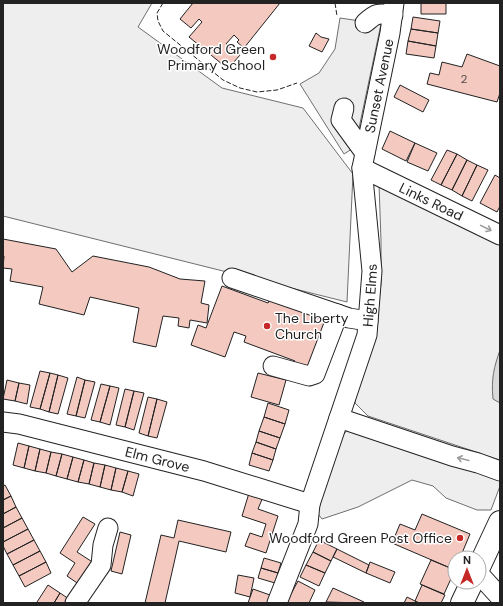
<svg xmlns="http://www.w3.org/2000/svg" width="503" height="606" font-family="'DM Sans',sans-serif">
<rect width="100%" height="100%" fill="#fff"/>
<!-- green -->
<path fill="#eee" stroke="#6f6f6f" d="M3,3H152L138,27L222,88L303,108L353,174L347,302L3,216Z
M379,184L500,242V460L368,416L355,403L357,378L376,320L381,284V241Z
M348,429L500,478V486L491,510H477L446,498L433,486L412,480L358,507L322,519L315,510L340,439Z"/>
<!-- parking -->
<path fill="#ededed" stroke="#6f6f6f" d="M340,18L381,24L355,147L344,154L300,84L319,73L335,49Z"/>
<!-- water -->
<path fill="#d9d9d9" stroke="#6f6f6f" d="M500,350V403L493,399C491,379 494,367 500,350Z"/>
<!-- building -->
<path fill="#f3c9c0" stroke="#222" d="M193,3H280L244,48L237,42L239,40L234,35L226,44L240,55L228,69L189,37L202,22L199,19L191,28L180,19Z
M421,3H446V14H421Z
M413,17L440,21L438,33L411,29Z
M411,29L438,33L436,46L408,41Z
M316,33L321,37L329,39L322,52L309,46Z
M408,41L436,46L434,58L406,54Z
M467,54L500,66V93L497,102L427,84L430,73L439,75L442,62L462,67Z
M400,85L429,100L423,112L394,97Z
M390,131L415,143L406,161L382,149Z
M415,143L437,153L428,171L407,162Z
M447,150L457,154L441,185L431,180Z
M457,154L467,160L452,190L441,185Z
M467,160L477,165L462,196L452,190Z
M477,165L488,170L472,201L462,196Z
M495,175L500,178V206L497,212L480,203Z
M3,239L56,249L72,272L93,256L149,267L180,279L205,281L201,303L209,305L207,323L190,320L189,328L178,326L179,318L163,316L156,347L133,342L139,308L90,297L84,315L39,304L43,287L10,281L12,269L3,268L4,256H3Z
M222,286L268,303L271,297L331,315L325,331L322,329L307,369L293,364L295,361L244,342L246,336L234,332L225,357L191,345L198,325L206,328Z
M40,371L50,373L40,409L30,407Z
M50,373L58,375L49,412L40,409Z
M258,373L286,380L279,405L251,397Z
M58,375L68,378L58,414L49,412Z
M77,377L85,380L76,416L67,414Z
M7,380L19,383L15,401L3,399Z
M85,380L95,382L85,418L76,416Z
M19,383L30,385L27,404L15,401Z
M101,384L110,386L100,422L91,420Z
M110,386L119,388L110,425L100,422Z
M125,389L134,391L125,427L116,425Z
M134,391L144,393L134,430L125,427Z
M148,397L157,399L148,436L139,433Z
M157,399L167,402L157,438L148,436Z
M268,403L289,410L285,424L264,417Z
M264,417L285,424L280,438L259,431Z
M259,431L280,438L276,449L256,442Z
M256,442L276,449L273,460L252,453Z
M18,443L29,446L24,468L13,465Z
M29,446L40,449L35,471L24,468Z
M40,449L51,452L46,473L35,471Z
M51,452L62,454L56,476L46,473Z
M252,453L273,460L269,471L249,465Z
M62,454L73,457L67,479L56,476Z
M73,457L84,460L78,482L67,479Z
M84,460L94,463L89,484L78,482Z
M94,463L105,465L100,487L89,484Z
M105,465L116,468L111,490L100,487Z
M116,468L128,471L122,492L111,490Z
M128,471L139,474L133,496L122,492Z
M5,485L11,496L3,500V486Z
M249,493L263,497L258,509L278,516L266,553L245,546L250,533L262,537L266,524L242,516Z
M11,496L16,507L3,514V500Z
M16,507L22,518L3,528V514Z
M422,514L470,534L460,558H455V570L392,543L400,524L415,530Z
M83,517L95,524L77,552L94,563L80,585L67,576L75,563L60,553Z
M22,518L28,529L3,542V528Z
M178,520L231,532L226,552L179,541L165,603H145L161,535L174,538Z
M28,529L34,540L7,554L3,546V542Z
M120,532L131,535L122,574L111,571Z
M34,540L40,551L13,565L7,554Z
M319,540L337,549L331,561L313,552Z
M337,549L369,565L366,573L333,557Z
M40,551L46,562L19,576L13,565Z
M313,552L331,561L325,573L306,565Z
M264,558L281,563L278,573L261,568Z
M431,560L455,570L444,594L420,584Z
M46,562L51,573L25,587L19,576Z
M370,562L395,572L390,583L366,573Z
M306,565L325,573L319,586L300,577Z
M261,568L278,573L275,583L258,578Z
M238,575L254,578L250,597L235,593Z
M298,581L315,590L309,603H286Z
M48,585L60,593L54,603H38L37,602Z
M422,585L445,595L441,603H419L415,601Z
M333,588L364,602L363,603L326,602Z
M253,589L270,595L268,603H248Z
M60,593L72,601L71,603H54Z
M407,597L419,603H404Z"/>
<g fill="none" stroke-linecap="round" stroke-linejoin="round">
<defs>
<g id="minor">
<path d="M365,23C376,13 378,13 393,15"/>
<path d="M344,108L341,120L365,153"/>
<path id="s1" d="M362,168L500,235"/>
<path d="M232,278L349,318L368,321"/>
<path d="M273,366L309,376L315,374L338,314"/>
<path d="M339,418L452,456L478,463L500,471"/>
<path id="s2" d="M3,422L19,424L204,471L310,504"/>
<path d="M479,574L500,597"/>
<path d="M75,603L101,565L103,545L108,528"/>
<path id="s3" d="M277,603L308,524L310,504L367,335L372,271L362,168L390,33L394,3"/>
</g>
<path id="major" d="M479,567L500,522
M462,603L472,582"/>
</defs>
<!-- minor casing -->
<use href="#minor" stroke="#222" stroke-width="21"/>
<!-- major casing -->
<use href="#major" stroke="#222" stroke-width="24"/>
<!-- minor -->
<use href="#minor" stroke="#fff" stroke-width="19"/>
<!-- major -->
<use href="#major" stroke="#fff" stroke-width="22"/>
<!-- fence -->
<path stroke="#222" stroke-width="1" stroke-dasharray="5 2" stroke-linecap="butt" d="M163,3L157,13L158,21L163,31L223,80L240,88L257,92L277,90L297,83
M335,3L337,16"/>
</g>
<!-- one-way arrows -->
<defs><path id="oneway-shaft" d="M-6 0H5M1.5-3L5.5 0L1.5 3" fill="none" stroke-width="1.6" stroke-linecap="round" stroke-linejoin="round"/></defs>
<g stroke="#9c9c9c">
<use href="#oneway-shaft" transform="translate(486 228) rotate(26)"/>
<use href="#oneway-shaft" transform="translate(463 459) rotate(-166)"/>
</g>
<!-- markers -->
<g fill="#c62828" stroke="#fff" stroke-width="1.5">
<circle cx="273" cy="57" r="4"/>
<circle cx="267" cy="326" r="4"/>
<circle cx="460" cy="538" r="4"/>
</g>
<g text-anchor="middle" stroke-width="3" stroke-linejoin="round" paint-order="stroke">
<!-- number labels -->
<g font-size="12" fill="#564c4a">
<text x="464" y="83">2</text>
</g>
<!-- poi labels -->
<g font-size="14" fill="#222" stroke="#fff" text-anchor="end">
<text x="265" y="54">Woodford Green<tspan x="265" dy="16">Primary School</tspan></text>
<text x="275" y="323" text-anchor="start">The Liberty<tspan x="275" dy="16">Church</tspan></text>
<text x="452" y="543">Woodford Green Post Office</text>
</g>
<!-- street labels -->
<g font-size="14" fill="#222" stroke="#fff">
<text dy="5" stroke="none"><textPath href="#s3" startOffset="535">Sunset Avenue</textPath></text>
<text dy="5" stroke="none"><textPath href="#s1" startOffset="77">Links Road</textPath></text>
<text dy="5" stroke="none"><textPath href="#s3" startOffset="323">High Elms</textPath></text>
<text dy="5" stroke="none"><textPath href="#s2" startOffset="159">Elm Grove</textPath></text>
</g>
</g>
<!-- border -->
<rect width="503" height="606" fill="none" stroke="#222222" stroke-width="8"/>
<!-- north arrow -->
<g transform="translate(467 570)"><circle r="19" fill="#ffffff" stroke="#a7a7a7"/>
<path d="M0-3L7 15L0 10L-7 15Z" fill="#c62828"/>
<text y="-6" font-size="11" font-weight="bold" text-anchor="middle" fill="#222222">N</text>
</g>
</svg>
